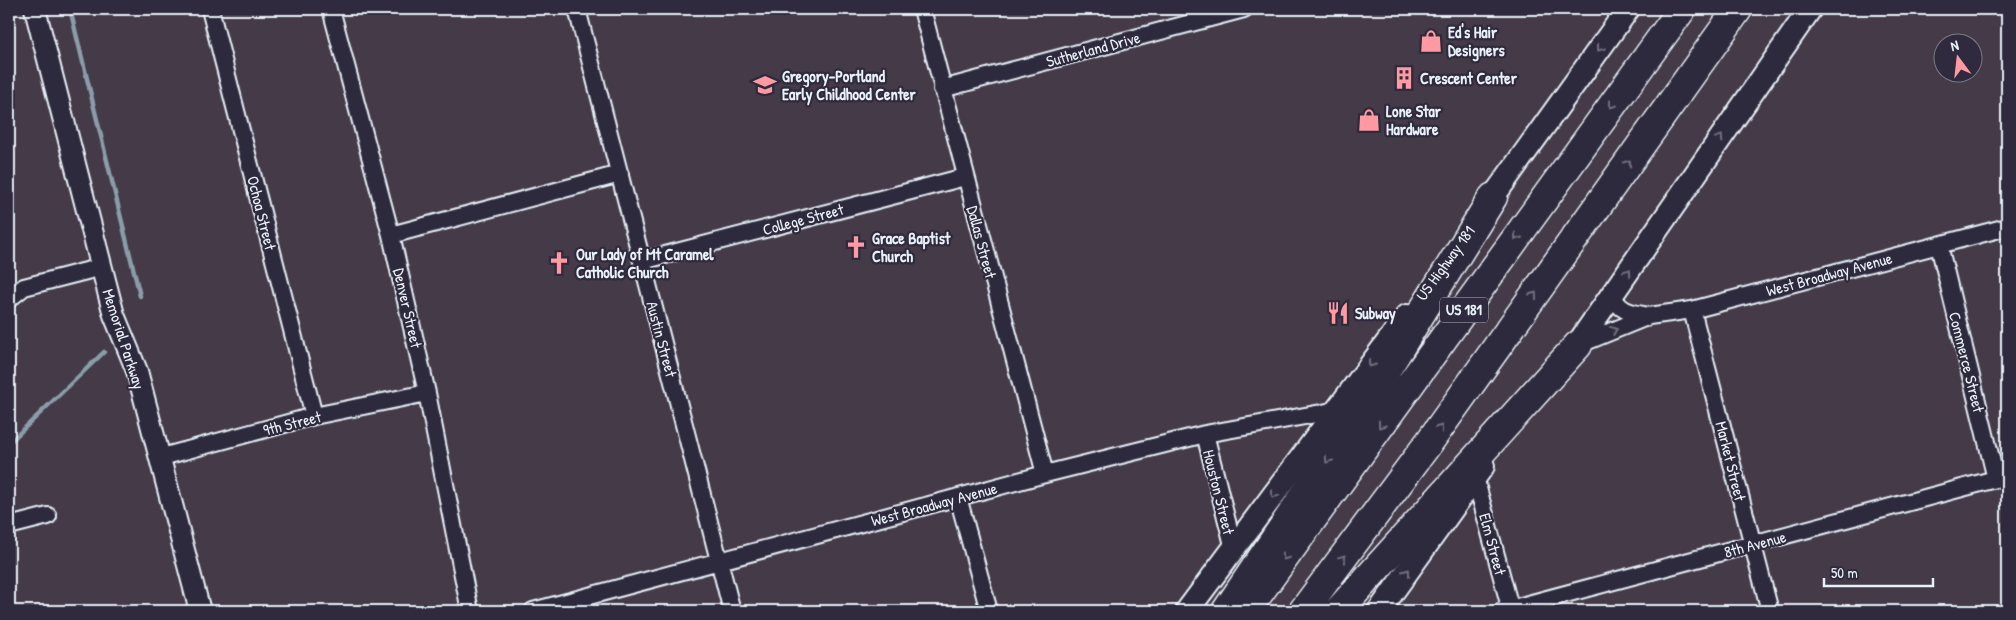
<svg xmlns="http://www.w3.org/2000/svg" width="2016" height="620" font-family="'Patrick Hand',sans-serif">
<rect width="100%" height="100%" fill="#443a48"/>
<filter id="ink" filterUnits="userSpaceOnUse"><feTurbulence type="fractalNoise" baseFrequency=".02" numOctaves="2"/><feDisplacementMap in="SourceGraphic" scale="10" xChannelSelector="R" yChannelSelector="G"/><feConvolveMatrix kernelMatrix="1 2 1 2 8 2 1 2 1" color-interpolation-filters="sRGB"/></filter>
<g filter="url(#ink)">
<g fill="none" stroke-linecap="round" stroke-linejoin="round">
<!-- stream -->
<path stroke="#8a9ea9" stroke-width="4.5" d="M70,9L140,296
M9,443L104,352"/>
<defs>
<path id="minor" d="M210,9L314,416
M331,9L391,235L427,393L470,611
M577,9L732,611
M922,9L1045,474
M942,89L1244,9
M391,235L620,174
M1939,245L1996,479
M642,261L965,177
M1613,295C1619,312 1632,313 1649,316
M9,299L24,287L102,267
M1692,310L1770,611
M1578,345L1649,316L1692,310L2007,227
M1205,434L1234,549
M158,458L314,416L427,393
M1475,477L1511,611
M958,497L989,611
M9,526L48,516
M533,611L1045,474L1205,434L1338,410
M1502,611L2007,476"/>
<path id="tertiary" d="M35,9L114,315L137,371L200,611"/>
<path id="secondary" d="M1483,211L1628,9
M1568,358L1810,9
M1187,611L1407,316
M1379,611L1483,466"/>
<path id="motorway" d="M1226,611L1354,422L1493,197
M1246,611L1682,9
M1303,611L1430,441L1738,9
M1338,611L1578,345"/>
</defs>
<!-- minor casing -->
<use href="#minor" stroke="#e8f1f8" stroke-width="20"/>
<!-- tertiary casing -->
<use href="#tertiary" stroke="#e8f1f8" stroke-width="24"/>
<!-- secondary casing -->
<use href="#secondary" stroke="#e8f1f8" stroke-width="26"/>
<!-- motorway casing -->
<use href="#motorway" stroke="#e8f1f8" stroke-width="31"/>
<!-- minor -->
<use href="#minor" stroke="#2f2a3d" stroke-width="16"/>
<!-- tertiary -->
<use href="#tertiary" stroke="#2f2a3d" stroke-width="20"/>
<!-- secondary -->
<use href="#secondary" stroke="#2f2a3d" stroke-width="22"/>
<!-- motorway -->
<use href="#motorway" stroke="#2f2a3d" stroke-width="28"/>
</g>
<!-- one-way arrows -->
<defs><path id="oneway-chevron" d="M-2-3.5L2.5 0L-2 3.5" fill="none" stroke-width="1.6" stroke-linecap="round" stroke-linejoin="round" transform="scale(1.25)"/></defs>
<g stroke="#70707e">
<use href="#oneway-chevron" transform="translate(1600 48) rotate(126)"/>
<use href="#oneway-chevron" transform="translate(1612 105) rotate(126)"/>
<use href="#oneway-chevron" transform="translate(1720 138) rotate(-56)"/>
<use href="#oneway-chevron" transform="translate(1628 163) rotate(-54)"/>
<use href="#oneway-chevron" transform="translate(1517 237) rotate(126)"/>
<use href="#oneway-chevron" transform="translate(1628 272) rotate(-56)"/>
<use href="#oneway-chevron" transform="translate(1534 295) rotate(-54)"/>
<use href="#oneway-chevron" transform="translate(1614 330) rotate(-22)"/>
<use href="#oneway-chevron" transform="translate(1371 364) rotate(126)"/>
<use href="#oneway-chevron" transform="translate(1381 425) rotate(126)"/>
<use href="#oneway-chevron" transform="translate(1440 428) rotate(-54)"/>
<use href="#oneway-chevron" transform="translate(1328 460) rotate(124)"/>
<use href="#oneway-chevron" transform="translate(1274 495) rotate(127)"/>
<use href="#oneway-chevron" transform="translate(1285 557) rotate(126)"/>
<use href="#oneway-chevron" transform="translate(1343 558) rotate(-53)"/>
<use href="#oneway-chevron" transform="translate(1407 572) rotate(-54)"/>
</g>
</g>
<!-- icons -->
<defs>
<symbol id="shop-bare" viewBox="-9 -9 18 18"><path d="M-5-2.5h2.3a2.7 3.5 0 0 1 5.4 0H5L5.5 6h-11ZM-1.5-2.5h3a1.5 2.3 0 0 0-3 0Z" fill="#ff9aa2" stroke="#2f2a3d" stroke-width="2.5" paint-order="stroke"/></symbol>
<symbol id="building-bare" viewBox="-9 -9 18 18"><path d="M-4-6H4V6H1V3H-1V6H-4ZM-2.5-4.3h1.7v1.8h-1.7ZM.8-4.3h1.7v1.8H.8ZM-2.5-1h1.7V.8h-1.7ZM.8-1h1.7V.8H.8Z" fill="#ff9aa2" stroke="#2f2a3d" stroke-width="2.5" paint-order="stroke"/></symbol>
<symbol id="school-bare" viewBox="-9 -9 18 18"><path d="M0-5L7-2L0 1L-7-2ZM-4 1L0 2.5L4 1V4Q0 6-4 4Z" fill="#ff9aa2" stroke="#2f2a3d" stroke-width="2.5" paint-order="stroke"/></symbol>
<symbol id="church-bare" viewBox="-9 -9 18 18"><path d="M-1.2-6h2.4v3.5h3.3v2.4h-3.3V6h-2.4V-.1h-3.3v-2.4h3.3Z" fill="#ff9aa2" stroke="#2f2a3d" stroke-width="2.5" paint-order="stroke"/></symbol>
<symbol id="restaurant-bare" viewBox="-9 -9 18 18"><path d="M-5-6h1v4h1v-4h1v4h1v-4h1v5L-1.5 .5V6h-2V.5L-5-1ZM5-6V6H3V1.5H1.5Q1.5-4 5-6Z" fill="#ff9aa2" stroke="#2f2a3d" stroke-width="2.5" paint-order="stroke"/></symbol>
</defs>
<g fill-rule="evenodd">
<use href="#shop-bare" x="1415" y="25" width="32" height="32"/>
<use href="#building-bare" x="1388" y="62" width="32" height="32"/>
<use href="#school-bare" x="749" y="69" width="32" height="32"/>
<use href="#shop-bare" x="1353" y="104" width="32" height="32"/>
<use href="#church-bare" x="840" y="231" width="32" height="32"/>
<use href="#church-bare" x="543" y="247" width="32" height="32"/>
<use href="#restaurant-bare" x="1322" y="297" width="32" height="32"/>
</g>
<g text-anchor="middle" stroke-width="4.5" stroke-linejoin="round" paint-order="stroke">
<!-- shield labels -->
<rect fill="#2f2a3d" stroke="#b0b5c0" stroke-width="1" x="1440" y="297.5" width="48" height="25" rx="4"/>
<g font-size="15" font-weight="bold" fill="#e8f1f8">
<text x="1464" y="315">US 181</text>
</g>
<!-- poi labels -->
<g font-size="16" font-weight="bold" fill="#e8f1f8" stroke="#2f2a3d" text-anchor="start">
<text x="1448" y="38">Ed's Hair<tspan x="1448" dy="18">Designers</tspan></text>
<text x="782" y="82">Gregory-Portland<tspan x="782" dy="18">Early Childhood Center</tspan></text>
<text x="1420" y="84">Crescent Center</text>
<text x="1386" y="117">Lone Star<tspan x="1386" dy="18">Hardware</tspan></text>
<text x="872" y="244">Grace Baptist<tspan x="872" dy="18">Church</tspan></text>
<text x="576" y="260">Our Lady of Mt Caramel<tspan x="576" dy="18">Catholic Church</tspan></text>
<text x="1355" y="319">Subway</text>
</g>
<!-- street labels -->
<g font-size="16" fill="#e8f1f8" stroke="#2f2a3d">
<text transform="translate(1093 49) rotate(-15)" y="6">Sutherland Drive</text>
<text transform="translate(262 213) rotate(76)" y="6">Ochoa Street</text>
<text transform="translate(803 219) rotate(-15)" y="6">College Street</text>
<text transform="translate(982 242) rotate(75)" y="6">Dallas Street</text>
<text transform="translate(1445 263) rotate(-54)" y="6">US Highway 181</text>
<text transform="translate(1829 274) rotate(-15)" y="6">West Broadway Avenue</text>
<text transform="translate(408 308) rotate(77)" y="6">Denver Street</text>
<text transform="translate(124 339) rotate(72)" y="6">Memorial Parkway</text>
<text transform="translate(662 339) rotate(75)" y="6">Austin Street</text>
<text transform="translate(1967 362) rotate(76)" y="6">Commerce Street</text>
<text transform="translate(292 423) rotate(-14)" y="6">9th Street</text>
<text transform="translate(1731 461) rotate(76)" y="6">Market Street</text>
<text transform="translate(1219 492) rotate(76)" y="6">Houston Street</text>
<text transform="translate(934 504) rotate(-15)" y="6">West Broadway Avenue</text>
<text transform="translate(1493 544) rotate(75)" y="6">Elm Street</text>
<text transform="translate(1755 544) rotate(-15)" y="6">8th Avenue</text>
</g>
</g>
<!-- margin -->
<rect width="2016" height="620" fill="none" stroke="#2f2a3d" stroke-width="30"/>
<rect x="15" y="15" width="1986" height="590" fill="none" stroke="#e8f1f8" stroke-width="2" filter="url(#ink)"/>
<!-- north arrow -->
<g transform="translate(1958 58) rotate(345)"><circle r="24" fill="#2f2a3d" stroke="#797a88"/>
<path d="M0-4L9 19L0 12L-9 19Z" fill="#ff9aa2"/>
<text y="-8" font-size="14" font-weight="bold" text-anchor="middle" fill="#e8f1f8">N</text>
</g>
<!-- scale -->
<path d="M1824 578v8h109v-8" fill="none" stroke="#e8f1f8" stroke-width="2.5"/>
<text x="1831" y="578" font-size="15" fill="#e8f1f8" stroke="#2f2a3d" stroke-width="4" paint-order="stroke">50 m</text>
</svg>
